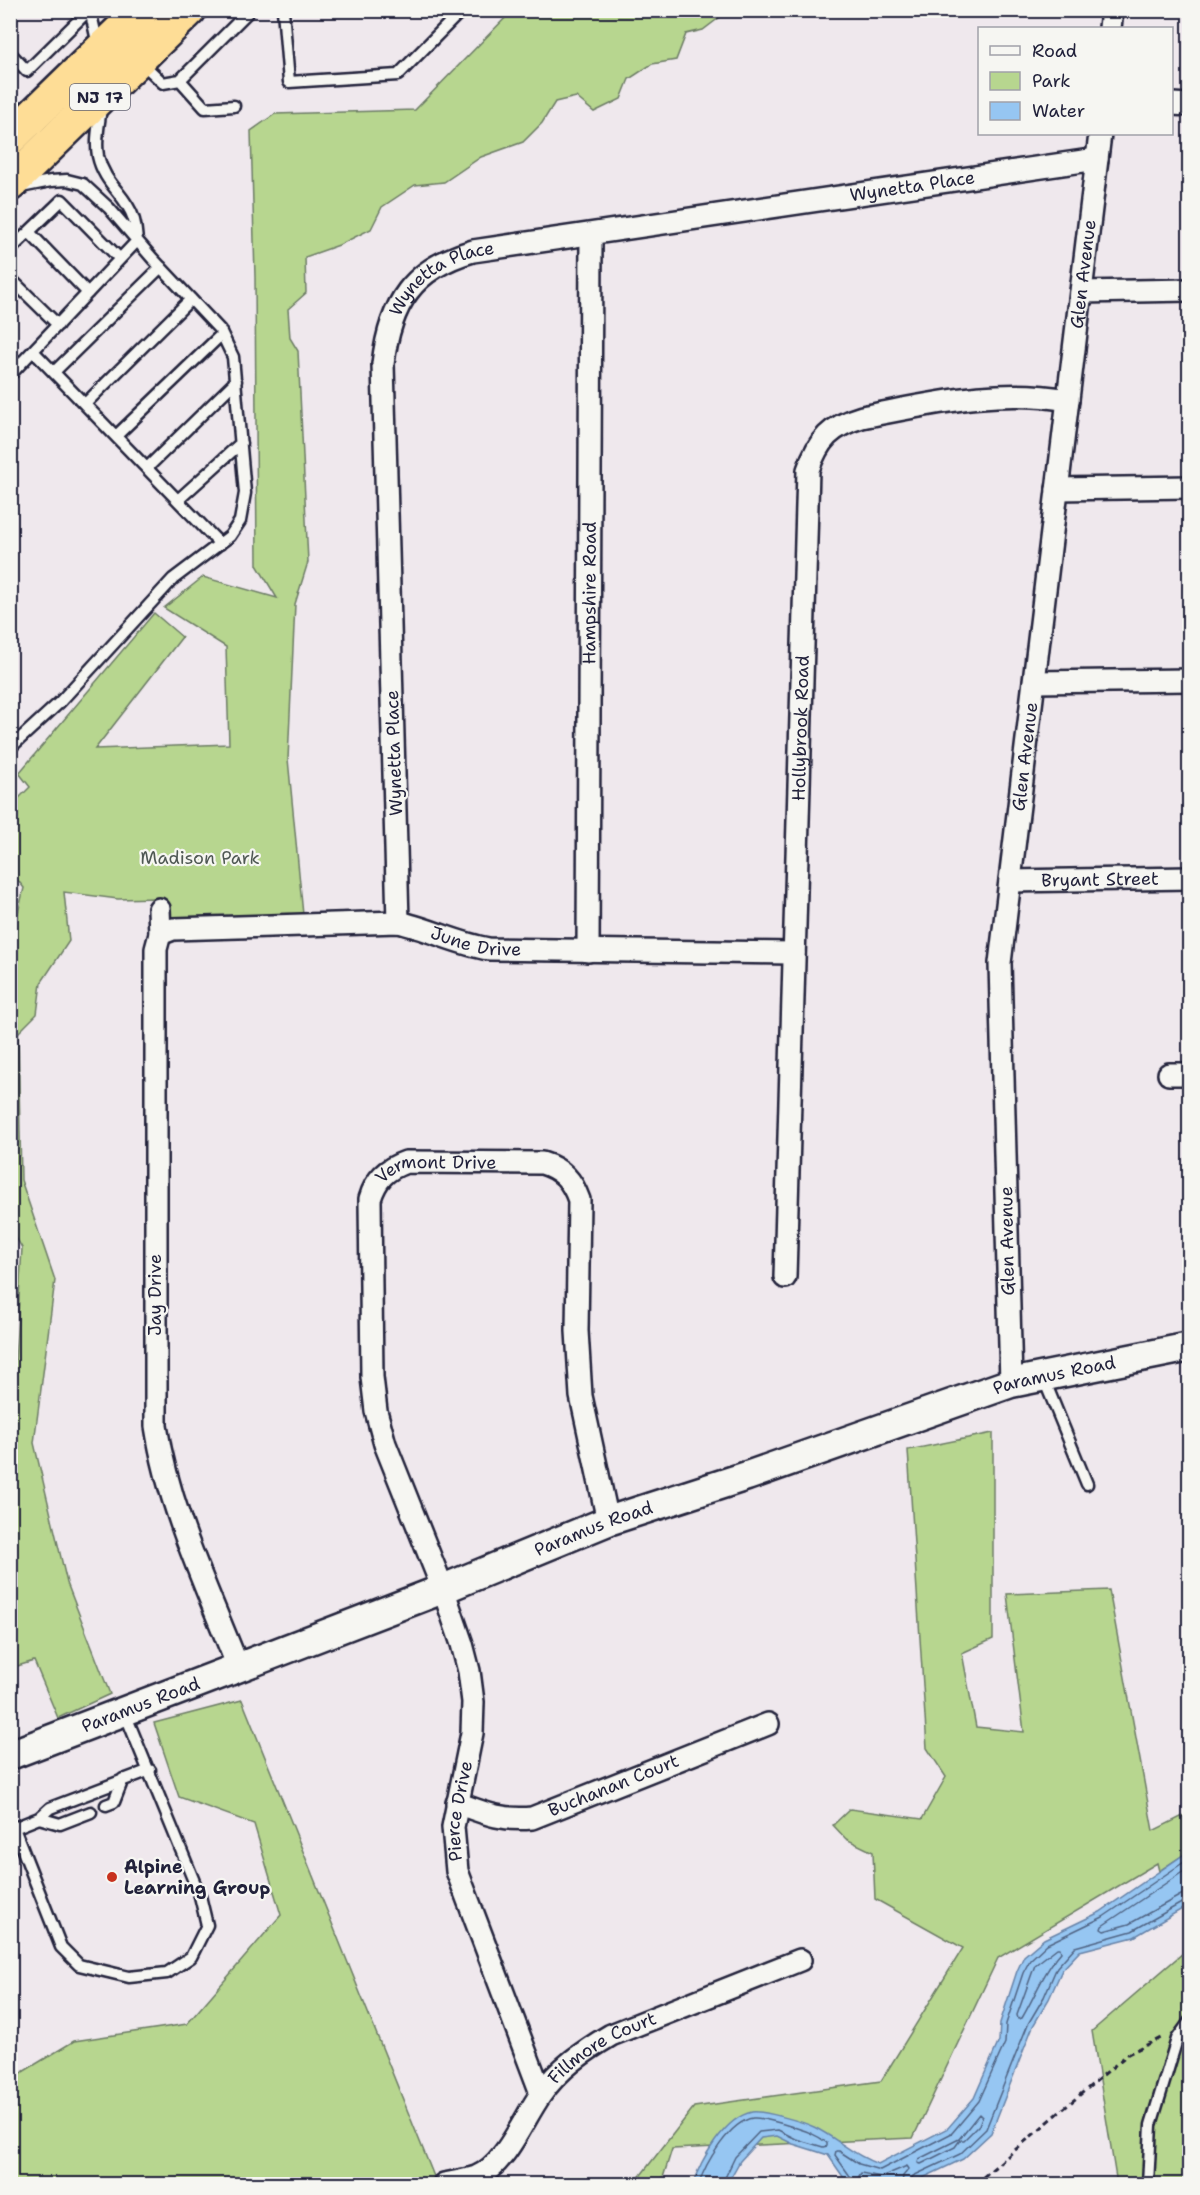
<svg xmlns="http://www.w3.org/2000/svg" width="1200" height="2195" font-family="'Shantell Sans',sans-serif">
<rect width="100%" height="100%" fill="#efe8ed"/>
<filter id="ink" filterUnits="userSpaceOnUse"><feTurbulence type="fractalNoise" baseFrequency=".0167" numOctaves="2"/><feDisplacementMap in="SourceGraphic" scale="12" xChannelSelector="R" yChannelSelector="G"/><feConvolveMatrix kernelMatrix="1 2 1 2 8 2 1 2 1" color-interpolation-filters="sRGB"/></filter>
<g filter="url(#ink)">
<!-- green -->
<path fill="#b7d68f" stroke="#6c7c65" stroke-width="1.5" d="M512,11H728L703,30L686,34L676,60L652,64L629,79L621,99L594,112L576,97L555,102L542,123L523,142L481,157L444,182L415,185L382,207L371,229L339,245L305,257L306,293L288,309L290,338L298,351L308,562L295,604L288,759L304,925L160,934L157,898L118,899L64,892L69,941L41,983L37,1014L18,1033L21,1180L55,1280L34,1443L67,1583L110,1694L58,1718L34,1661L11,1668L10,1446L22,1248L10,1227V917H17L24,888L11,872V806L30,787L19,773L154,613L182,637L95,749L229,744L226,647L164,608L203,577L277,598L257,565L255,277L251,131L275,114L415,110Z
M993,1433V1639L962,1653L976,1727L1024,1732L1007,1594L1109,1590L1153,1831L1189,1813V1851L1159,1871L1157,1863L998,1958L913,2138L672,2149L661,2184H634L694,2107L881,2081L963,1948L875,1899L873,1852L846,1839L833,1825L850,1809L922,1819L946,1777L927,1748L908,1450Z
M242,1700L437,2184H11V2079L74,2041L187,2024L281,1915L254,1824L179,1797L154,1723Z
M1189,1948V2184H1117L1092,2031Z"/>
<!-- water -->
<path fill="#96c6f2" stroke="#6884a9" stroke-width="1.5" d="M1189,1851V1905L1134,1937L1080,1951L1062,1970L1049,1999L1033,2026L991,2133L963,2159L910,2184H848L828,2155L793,2144L777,2136L761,2138L740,2161L727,2184H693C700,2161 725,2117 752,2112C762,2110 804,2122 814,2127C837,2138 852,2155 878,2164L948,2128L974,2098L999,2041L1000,2023L1017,1971L1024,1956L1044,1939L1100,1912Z"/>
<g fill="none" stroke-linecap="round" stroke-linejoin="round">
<!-- shore -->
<path stroke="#506484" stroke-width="1.5" d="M1190,1867L1102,1926L1101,1929L1104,1931L1129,1924L1181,1895L1190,1893
M1057,1948H1060L1061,1952C1044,1971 1035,1996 1022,2018L1018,2019L1017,2015L1035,1965Z
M979,2114L982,2117L979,2125L964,2140H960L955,2147L921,2164L918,2163L919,2159L959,2139Z
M699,2184C705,2164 730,2121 753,2118C764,2117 779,2123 790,2126C804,2130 816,2134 827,2143V2146L823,2147L796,2139L778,2130L759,2132L735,2157L722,2184
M853,2184L852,2179L835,2155L836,2151H839L859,2164L880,2170L952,2133L979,2101L1005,2043L1006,2024L1023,1973L1030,1960L1047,1944L1103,1917L1190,1858
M860,2184L859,2176L861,2173L881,2177L907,2166L909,2169L903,2176L902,2184
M909,2184L913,2176L960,2154L986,2129L1028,2024L1044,1997L1057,1967L1075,1947L1132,1931L1185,1901H1190"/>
<defs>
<path id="service" d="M90,10L98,45
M283,10L289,82L398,75L462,10
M10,53L27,71L89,10
M141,62L163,83L180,80L250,10
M180,80L205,108L234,106
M101,108C99,124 95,140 98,156C104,184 126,195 133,217C136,225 136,233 137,241
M29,232L88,293
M10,250L62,200L120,259
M10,278L58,325
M33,351L220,544
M10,356L19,365
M54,372L161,267
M10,375L137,241
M85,404L191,299
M116,436L222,334
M147,468L236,381
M178,500L241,443
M10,748L60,702L173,579L230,536L240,521L245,493L233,357L220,330L153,259L109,208L83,184L67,180L51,181L21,187
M1043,1377L1087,1484
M106,1805L114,1802L123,1779
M39,1818L60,1824L91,1812
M10,1827L14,1828L39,1818L50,1808L150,1770
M14,1828L61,1947L79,1965L129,1977L167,1973L191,1957L207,1925L200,1896L124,1711
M1148,2184L1151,2125L1177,2039L1190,2021"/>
<g id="minor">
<path d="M1110,28L1112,10"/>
<path d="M1172,104L1190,105"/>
<path d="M1081,292L1190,290"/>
<path d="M1057,489L1190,487"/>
<path d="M1034,682L1190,680"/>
<path id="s1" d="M1010,881L1190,878"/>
<path d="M159,909L160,934L156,949V1426C169,1510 207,1588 238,1667"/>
<path id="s2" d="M398,922L383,364C390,303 413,268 473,251L1097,159"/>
<path id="s3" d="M160,934L173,929L398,922C430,929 458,944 489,949L794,953"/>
<path id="s4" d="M588,951L591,235"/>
<path d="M1169,1074H1190"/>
<path id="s5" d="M785,1277L808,470C818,440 831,426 862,417C931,404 998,387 1068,400"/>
<path id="s6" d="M1011,1383L1000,963L1100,134"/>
<path id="s7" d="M457,1803C484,1813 502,1821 532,1818L768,1724"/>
<path id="s8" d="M541,2093L457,1871L453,1827L472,1733L473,1702L469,1671L462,1644L443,1589L385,1444L376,1411L372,1377L370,1199C376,1179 386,1169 406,1162L542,1163C562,1169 572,1180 579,1200L577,1331L581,1396L608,1521"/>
<path id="s9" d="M444,2184C454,2182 466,2180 476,2177C506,2165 523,2119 541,2094C559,2068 584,2051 611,2035L800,1960"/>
</g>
<g id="secondary">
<path id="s10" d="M10,1755L443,1589L608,1521L747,1476L1011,1383L1190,1347"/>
</g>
<path id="trunk" d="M10,138L142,10
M10,184L189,10"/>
</defs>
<!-- service casing -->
<use href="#service" stroke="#22223b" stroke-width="15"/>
<!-- minor casing -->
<use href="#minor" stroke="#22223b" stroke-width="26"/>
<!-- secondary casing -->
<use href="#secondary" stroke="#22223b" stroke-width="33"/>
<!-- trunk casing -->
<use href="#trunk" stroke="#22223b" stroke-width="38"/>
<!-- path -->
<path stroke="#22223b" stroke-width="3" stroke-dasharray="6 4.5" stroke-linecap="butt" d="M772,2184L779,2182L784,2184
M975,2184L1128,2054L1163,2037"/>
<!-- service -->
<use href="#service" stroke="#f6f6f2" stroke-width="10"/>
<!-- minor -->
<use href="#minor" stroke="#f6f6f2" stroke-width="21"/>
<!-- secondary -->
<use href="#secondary" stroke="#f6f6f2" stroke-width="28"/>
<!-- trunk -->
<use href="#trunk" stroke="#fedd96" stroke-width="33"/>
</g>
</g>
<!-- markers -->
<circle fill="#c8321e" stroke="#f6f6f2" stroke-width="2" cx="112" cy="1877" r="6"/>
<g text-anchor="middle" stroke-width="4.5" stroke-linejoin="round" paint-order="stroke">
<!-- shield labels -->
<rect fill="#f6f6f2" stroke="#626272" stroke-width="1.5" x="70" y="84" width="60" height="26" rx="4.5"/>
<g font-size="16" font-weight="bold" fill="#22223b">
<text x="100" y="103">NJ 17</text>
</g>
<!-- street labels -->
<g font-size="18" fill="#22223b" stroke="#f6f6f2">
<text dy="6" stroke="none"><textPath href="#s2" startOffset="1158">Wynetta Place</textPath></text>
<text dy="6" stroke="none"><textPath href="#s6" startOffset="1114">Glen Avenue</textPath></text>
<text dy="6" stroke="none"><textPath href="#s2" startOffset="672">Wynetta Place</textPath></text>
<text dy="6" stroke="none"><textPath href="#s4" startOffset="358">Hampshire Road</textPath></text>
<text dy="6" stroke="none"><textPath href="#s5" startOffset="549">Hollybrook Road</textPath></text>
<text transform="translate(394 753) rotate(-92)" y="6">Wynetta Place</text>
<text dy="6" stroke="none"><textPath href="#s6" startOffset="628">Glen Avenue</textPath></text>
<text dy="6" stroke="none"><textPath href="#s1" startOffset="90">Bryant Street</textPath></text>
<text dy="6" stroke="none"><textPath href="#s3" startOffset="320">June Drive</textPath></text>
<text dy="6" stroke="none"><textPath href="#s8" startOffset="1011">Vermont Drive</textPath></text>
<text transform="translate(1007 1241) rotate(-91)" y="6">Glen Avenue</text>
<text transform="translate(155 1295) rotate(-90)" y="6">Jay Drive</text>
<text dy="6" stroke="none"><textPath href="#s10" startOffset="1112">Paramus Road</textPath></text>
<text dy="6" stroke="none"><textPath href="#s10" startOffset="626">Paramus Road</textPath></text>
<text dy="6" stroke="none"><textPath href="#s10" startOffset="140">Paramus Road</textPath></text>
<text dy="6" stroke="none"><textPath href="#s7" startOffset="165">Buchanan Court</textPath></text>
<text dy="6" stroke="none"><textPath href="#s8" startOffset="298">Pierce Drive</textPath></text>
<text dy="6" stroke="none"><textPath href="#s9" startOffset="218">Fillmore Court</textPath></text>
</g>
<!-- park labels -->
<g font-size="18" fill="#4f5854" stroke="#f6f6f2">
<text x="200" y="864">Madison Park</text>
</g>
<!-- poi labels -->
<g font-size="18" font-weight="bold" fill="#22223b" stroke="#f6f6f2" text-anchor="start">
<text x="124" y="1873">Alpine<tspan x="124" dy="21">Learning Group</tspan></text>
</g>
</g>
<!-- margin -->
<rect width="1200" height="2195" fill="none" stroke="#f6f6f2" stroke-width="36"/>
<rect x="18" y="18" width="1164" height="2159" fill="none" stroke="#22223b" stroke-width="2" filter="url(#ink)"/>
<!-- legend -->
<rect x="978" y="27" width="195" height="108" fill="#f6f6f2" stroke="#a1a1a9" stroke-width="1.5"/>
<rect x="990" y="46" width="30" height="9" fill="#f6f6f2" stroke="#a1a1a9" stroke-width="1.5"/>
<text x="1032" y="57" font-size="18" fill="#22223b">Road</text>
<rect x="990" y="72" width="30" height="18" fill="#b7d68f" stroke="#a1a1a9" stroke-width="1.5"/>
<text x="1032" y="87" font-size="18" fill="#22223b">Park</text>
<rect x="990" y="102" width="30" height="18" fill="#96c6f2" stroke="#a1a1a9" stroke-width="1.5"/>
<text x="1032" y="117" font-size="18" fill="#22223b">Water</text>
</svg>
